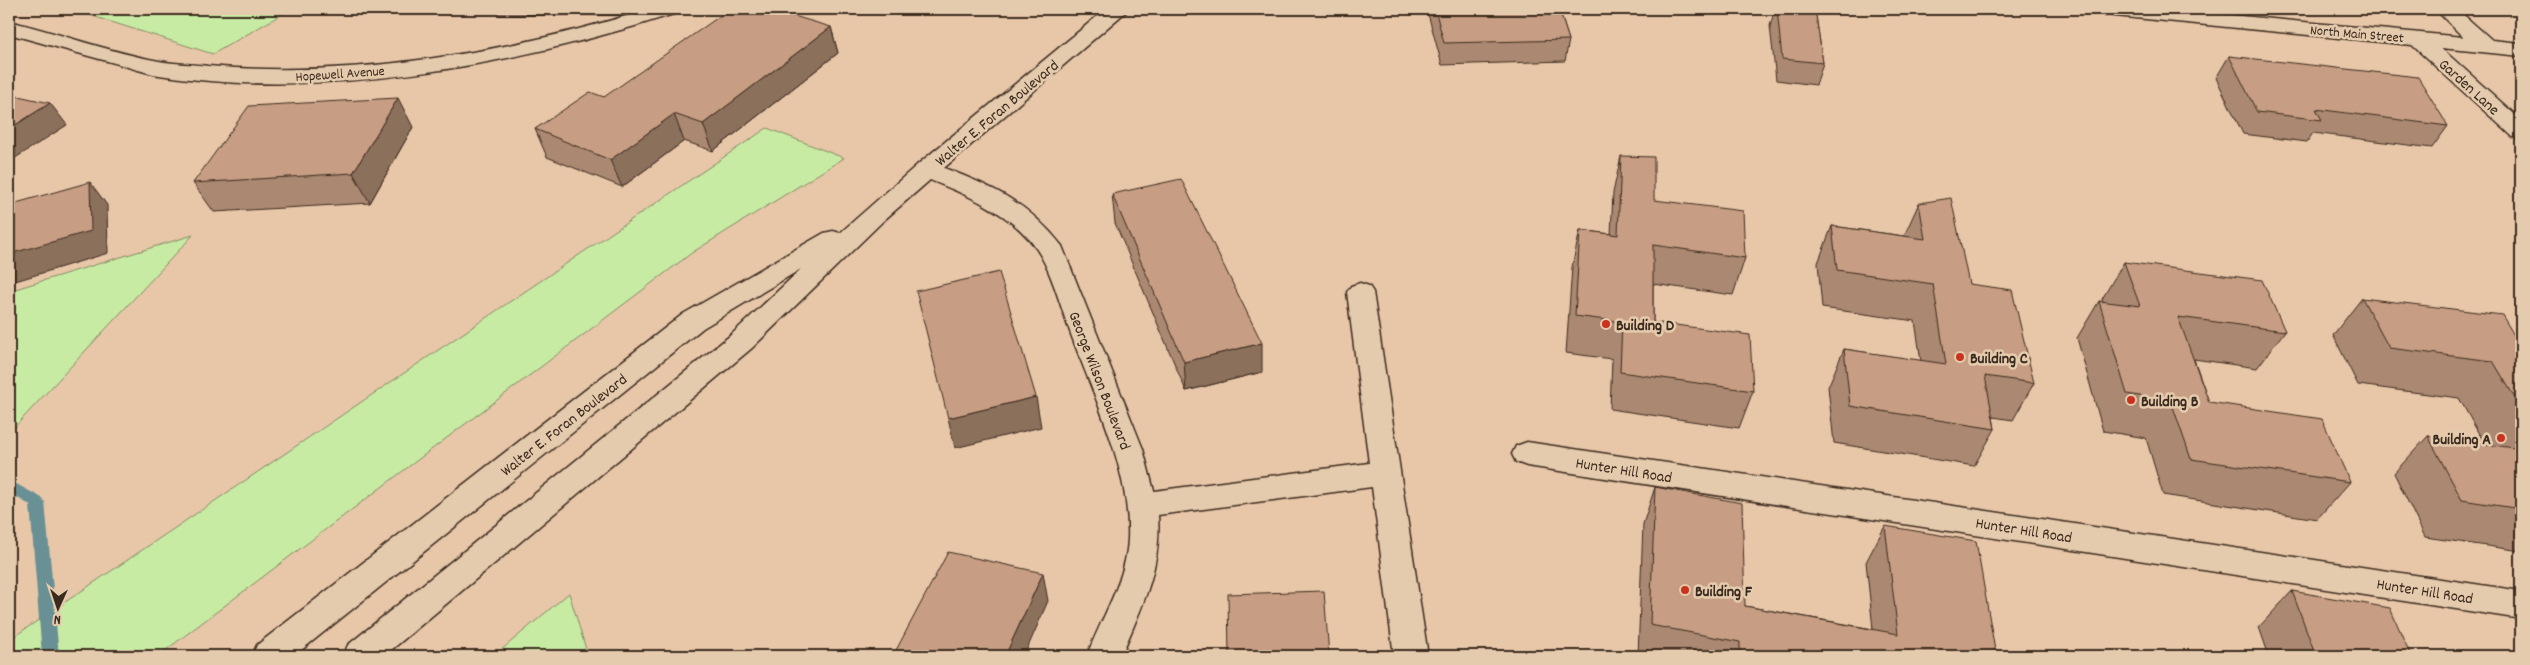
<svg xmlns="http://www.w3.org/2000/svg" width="2530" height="665" font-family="Dekko,sans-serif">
<rect width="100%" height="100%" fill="#e8c7a9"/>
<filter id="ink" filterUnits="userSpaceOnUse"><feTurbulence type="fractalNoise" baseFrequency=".02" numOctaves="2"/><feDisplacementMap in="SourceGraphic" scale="10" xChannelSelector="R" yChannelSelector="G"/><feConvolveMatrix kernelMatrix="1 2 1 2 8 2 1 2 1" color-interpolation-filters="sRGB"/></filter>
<g filter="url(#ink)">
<!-- green -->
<path fill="#c8eba4" stroke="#828a61" d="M70,9H291L213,54Z
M767,128L844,158L693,252L158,656H9V640Z
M193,235L9,433V291Z
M569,593L588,656H494Z"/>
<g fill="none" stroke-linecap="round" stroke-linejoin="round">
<!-- stream -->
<path fill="#689095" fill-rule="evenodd" d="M9,480L42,498L45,502L59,656H42L30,505L9,493Z"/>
<defs>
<path id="minor" d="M649,9H680L677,13C519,64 325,101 159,75C141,72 124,65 107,61C74,52 42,43 9,34V21C59,33 109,52 159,61C175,64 192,64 208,66C352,79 512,52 649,9Z
M1106,9H1129L944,168C994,187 1028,203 1062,246L1143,449L1154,491L1369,463L1347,292L1351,286L1360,283L1369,286L1373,292L1428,656H1394L1372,487L1158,515C1162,568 1141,609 1121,656H1087C1101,618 1126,581 1128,539C1131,470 1092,393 1069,329C1058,300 1050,263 1029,239C1002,209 967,195 930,180L883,221L752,348L384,656H343L348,645L732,334L801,269L703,328L294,656H252L257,645L683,314L824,233L833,231L840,233L917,165Z
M2094,9H2167L2463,37L2435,9H2457L2492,40L2521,43V56L2441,48L2521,120V139L2513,137L2412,45L2104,15L2097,13Z
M1527,442L2521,591V619L1527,466L1516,462L1512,454L1516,446Z"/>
</defs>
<!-- minor casing -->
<use href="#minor" stroke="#3b2a1e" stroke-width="3"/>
<!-- minor -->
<use href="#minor" fill="#e5cbad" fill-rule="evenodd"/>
</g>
<!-- wall -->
<path fill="#ab8871" stroke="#3b2a1e" d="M496,9H632L634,12L621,15H499Z
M1429,9H1559L1569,40L1565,61L1442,65L1428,14Z
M1775,9H1815L1823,63L1816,85L1776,80L1770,26Z
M831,27L838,53L713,151L684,141L622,187L547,157L535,129L604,97Z
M2229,56L2448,126L2432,148L2313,133L2307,142L2243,134L2216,78Z
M413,127L370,203L214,212L193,183Z
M1621,156L1654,200L1745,258L1733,295L1653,284V322L1753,391L1739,428L1610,409L1612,359L1566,353L1572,267L1580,230L1611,234L1613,193Z
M1112,194L1262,372L1186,391L1115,223Z
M1919,203L1969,284L2034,383L2013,420L1993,417L1995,429L1974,466L1834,443L1828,387L1844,349L1921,361L1915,321L1822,308L1818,263L1832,226L1904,236Z
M2124,262L2285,331L2257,368L2194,359L2209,402L2350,482L2317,519L2163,495L2146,438L2103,431L2077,338L2099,301L2103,302L2102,299Z
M2362,298L2521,347V551L2425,537L2394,473L2428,436L2484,443L2459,398L2358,385L2333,335Z
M1655,487L1745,606L1873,629L1866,562L1885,526L1996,656H1638L1643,524Z
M2292,591L2411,656H2269L2259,627Z"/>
<!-- shaded-wall -->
<path fill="#8b6f5c" stroke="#3b2a1e" d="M618,9H632L634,12L621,15Z
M831,27L838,53L713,151L703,124Z
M398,98L413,127L370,203L353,173Z
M50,103L67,125L9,162V129Z
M674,114L684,141L622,187L610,160Z
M90,182L107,205L108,253L9,283V254Z
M1262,343V372L1186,391L1184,362Z
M1036,397L1041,427L955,448L948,418Z
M1043,573L1048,601L1024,656H1005Z"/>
<!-- building -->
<path fill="#c79e83" stroke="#3b2a1e" d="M730,9H770L831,27L703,124L674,114L610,160L535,129L590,92L604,97Z
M1435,9H1559L1569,40L1444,43Z
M1777,9H1815L1823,63L1782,59Z
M2229,56L2418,77L2448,126L2316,109L2322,120L2257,112Z
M9,94L50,103L9,129Z
M398,98L353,173L193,183L249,106Z
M1621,156L1654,157V200L1743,211L1745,258L1653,245V322L1750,335L1753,391L1620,372L1622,322L1575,316L1580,230L1618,235Z
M1181,179L1262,343L1184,362L1112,194Z
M90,182L91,231L9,254V205Z
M1951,198L1969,284L2012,290L2034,383L1985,376L1995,429L1850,406L1844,349L1946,364L1933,284L1837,270L1832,226L1925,239L1919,203Z
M2124,262L2262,280L2285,331L2178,317L2209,402L2322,419L2350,482L2191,459L2171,401L2127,394L2099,301L2140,306Z
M999,272L1036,397L948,418L916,291Z
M2362,298L2502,315L2521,347V408L2493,361L2389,348Z
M2428,436L2521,449V509L2462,500Z
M1655,487L1742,503L1745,606L1898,634L1885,526L1976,541L1996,656H1740V642L1650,625Z
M948,552L1043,573L1005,656H893Z
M1324,591L1329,656H1229L1228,594Z
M2292,591L2390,608L2411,656H2316Z"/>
</g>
<!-- markers -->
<g fill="#c8321e" stroke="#e5cbad" stroke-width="2">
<circle cx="1606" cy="324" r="5"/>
<circle cx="1960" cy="357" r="5"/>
<circle cx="2131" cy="400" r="5"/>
<circle cx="2501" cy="438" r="5"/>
<circle cx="1685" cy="590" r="5"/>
</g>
<g text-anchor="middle" stroke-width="5" stroke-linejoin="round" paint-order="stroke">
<!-- far-street labels -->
<g font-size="14" fill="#3b2a1e" stroke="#e5cbad">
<text transform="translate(2357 33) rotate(5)" y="5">North Main Street</text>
<text transform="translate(340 73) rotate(-4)" y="5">Hopewell Avenue</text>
</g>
<!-- street labels -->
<g font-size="16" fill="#3b2a1e" stroke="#e5cbad">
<text transform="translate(2470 86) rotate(42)" y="6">Garden Lane</text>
<text transform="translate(996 112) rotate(-40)" y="6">Walter E. Foran Boulevard</text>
<text transform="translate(1101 380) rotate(69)" y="6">George Wilson Boulevard</text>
<text transform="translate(563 424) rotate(-38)" y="6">Walter E. Foran Boulevard</text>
<text transform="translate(1624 469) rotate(9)" y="6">Hunter Hill Road</text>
<text transform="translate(2024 529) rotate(9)" y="6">Hunter Hill Road</text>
<text transform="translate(2425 590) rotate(9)" y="6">Hunter Hill Road</text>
</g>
<!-- poi labels -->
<g font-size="16" font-weight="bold" fill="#3b2a1e" stroke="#e5cbad" text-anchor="start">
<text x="1616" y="330">Building D</text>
<text x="1970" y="363">Building C</text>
<text x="2141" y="406">Building B</text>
<text x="2491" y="444" text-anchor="end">Building A</text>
<text x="1695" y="596">Building F</text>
</g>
</g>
<!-- margin -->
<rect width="2530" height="665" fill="none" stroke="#e5cbad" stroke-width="30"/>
<rect x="15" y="15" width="2500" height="635" fill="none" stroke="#3b2a1e" stroke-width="2" filter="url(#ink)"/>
<!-- north arrow -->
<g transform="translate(58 608) rotate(183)" stroke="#e5cbad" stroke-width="4" paint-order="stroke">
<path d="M0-4L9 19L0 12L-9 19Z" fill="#3b2a1e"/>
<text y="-8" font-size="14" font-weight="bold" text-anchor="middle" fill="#3b2a1e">N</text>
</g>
</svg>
